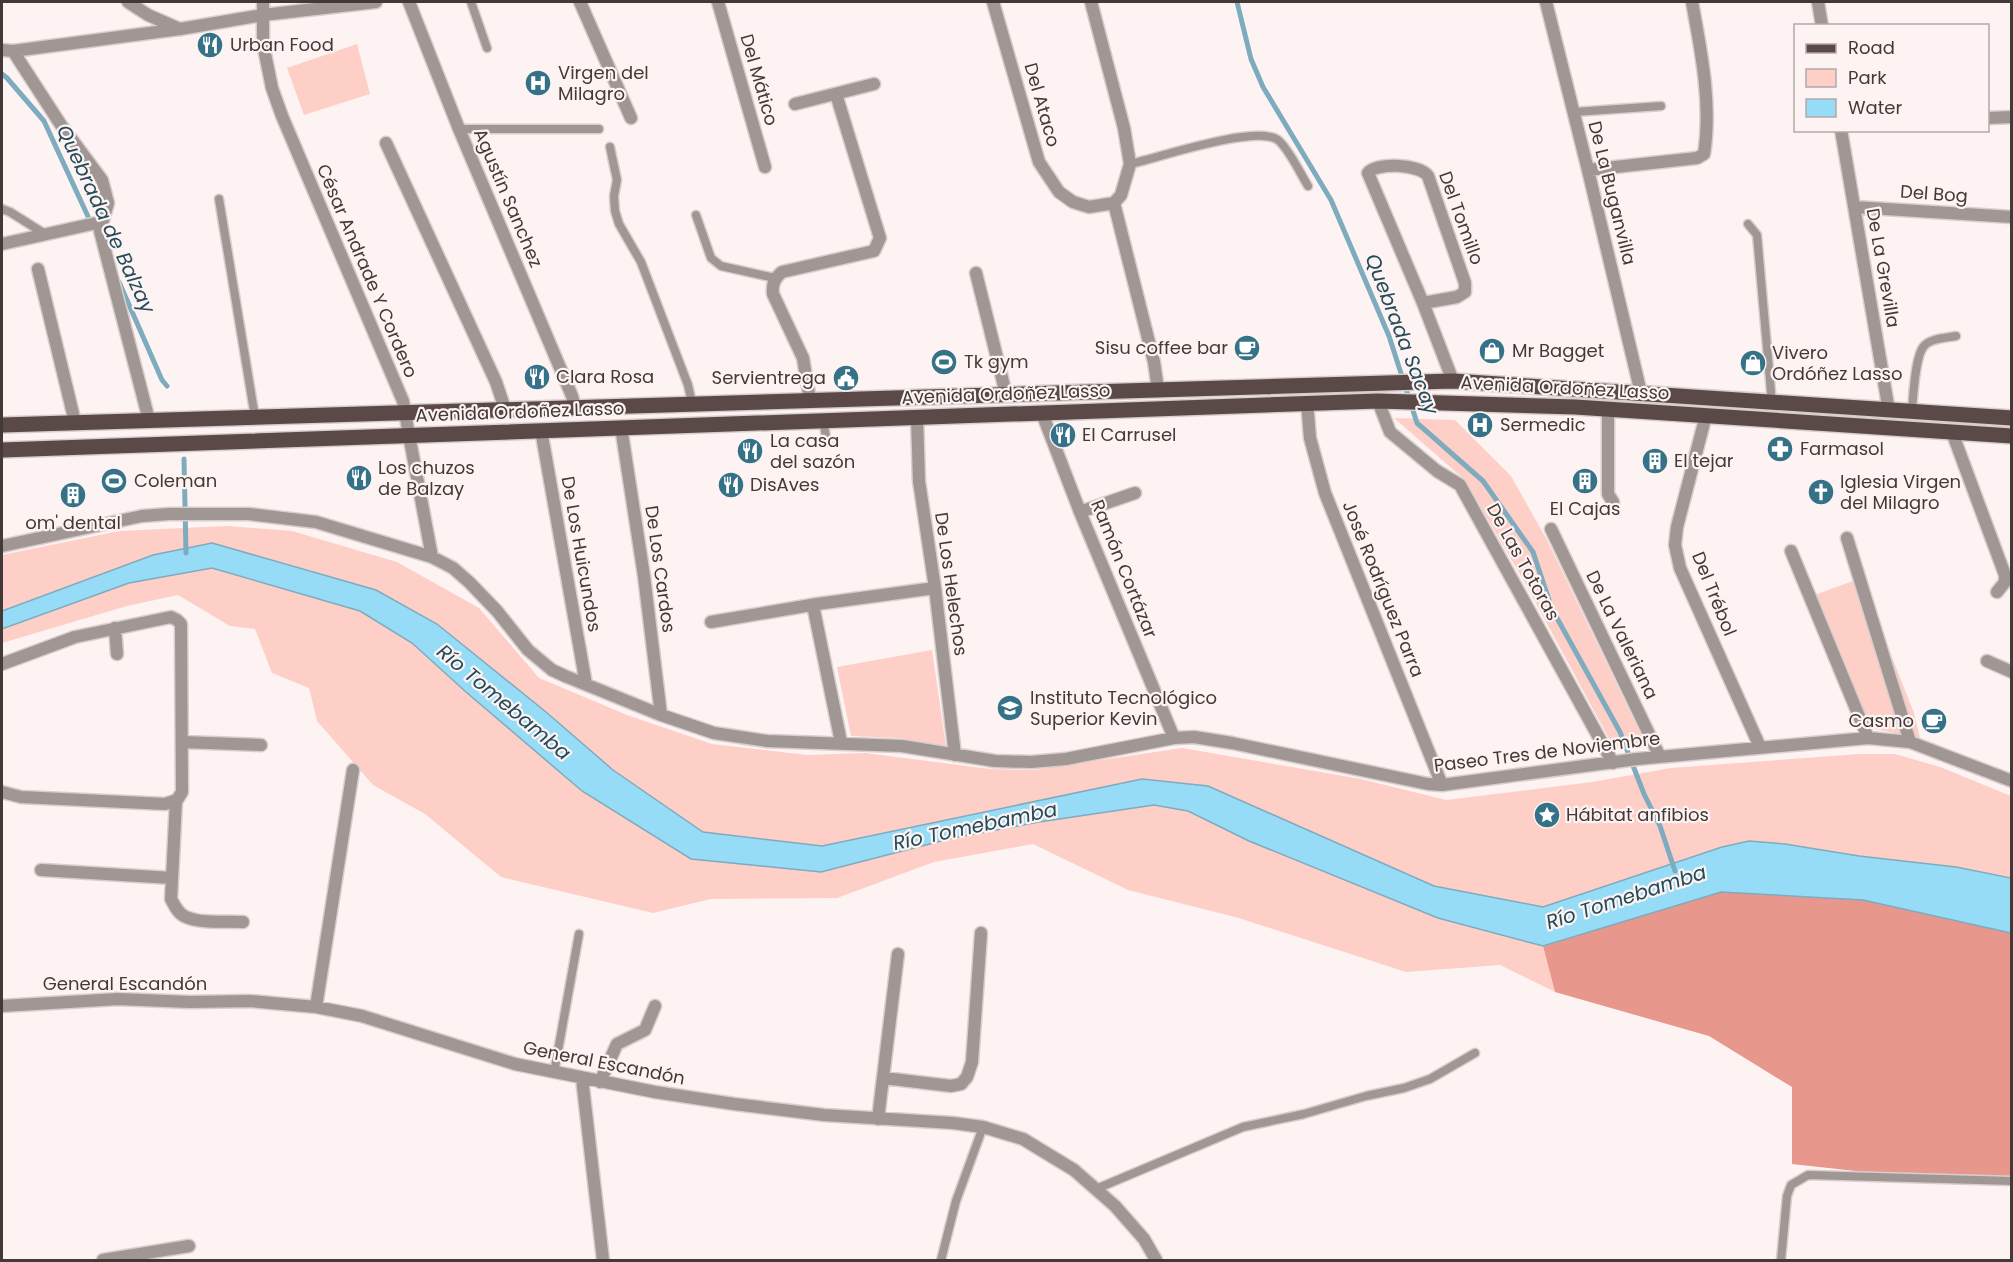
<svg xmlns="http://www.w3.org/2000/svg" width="2013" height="1262" font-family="Poppins,sans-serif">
<rect width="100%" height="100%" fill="#fdf3f2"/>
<!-- green -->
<path fill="#fecfc7" d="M357,44L370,94L304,115L287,68Z
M1394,418L1455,420L1511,476L1547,540L1645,743L1630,750L1613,746L1525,583L1465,480Z
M227,526L292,531L397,562L479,608L539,678L627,715L712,744L807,755L865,753L990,769L1034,770L1182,748L1361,779L1446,800L1592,782L1671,768L1859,754H1895L1940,767L2011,796V878L1956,867L1859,856L1786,844L1749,841L1722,847L1543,907L1434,886L1208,786L1142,779L822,846L703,832L613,770L546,712L437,624L376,590L212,544L153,555L2,611V555L119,531Z
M212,568L360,611L412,643L466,692L582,791L675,848L821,872L953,838L1039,822L1154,805L1188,811L1249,841L1438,918L1543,946L1555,992L1500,965L1406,972L1239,918L1128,890L1033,844L934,862L837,898L711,899L653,913L501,877L425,814L373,785L317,721L309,688L272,673L255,629L230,626L178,595L127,606L2,643V629L129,583Z
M1861,578L1914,713L1920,738L1865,727L1812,596Z
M932,650L946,747L901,738L851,736L837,667Z"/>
<!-- forest -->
<path fill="#e7978b" d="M1721,892L1863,900L2011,933V1177L1901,1176L1792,1164V1087L1709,1036L1555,992L1543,946Z"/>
<!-- water -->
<path fill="#97dcf7" stroke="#7eabbe" stroke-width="1.5" d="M212,543L376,590L437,624L546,712L613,770L703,832L822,846L1142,779L1208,786L1434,886L1543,907L1722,847L1749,841L1785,844L1859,856L1956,867L2011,878V933L1863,900L1721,892L1543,946L1438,918L1249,841L1188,811L1154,805L1039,822L953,838L821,872L691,859L582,791L466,692L412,643L360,611L212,568L129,583L2,629V611L153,555Z"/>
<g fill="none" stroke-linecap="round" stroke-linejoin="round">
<!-- stream -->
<path stroke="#7eabbe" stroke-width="5" d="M1237,2L1251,59L1263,87L1331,200L1389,336L1417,423L1483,481L1533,552L1552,609L1620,732L1644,794L1660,826L1675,871
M2,74L7,78L44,121L91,223
M119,282L162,380L167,386
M184,459L186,553"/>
<defs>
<path id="service" d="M471,2L487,48
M1574,112L1661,106
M459,129H599
M610,147L617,180L614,196L615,211L619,224L641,262L688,385L692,403
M1130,164C1158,158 1256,124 1278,140C1289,149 1300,173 1308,186
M219,199L255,417
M2,209L10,212L45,234
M696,215L711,258L721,266L775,278
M1748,224L1757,235L1772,403
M1912,412C1913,398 1915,356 1924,346C1931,338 1946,338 1956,336
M823,420L827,442
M554,1073L579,934
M1096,1189L1243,1127L1304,1114L1366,1096L1404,1088L1430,1079L1475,1053
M941,1260L956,1201L983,1127
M1781,1260L1787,1196L1791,1185L1808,1175L2012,1181"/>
<path id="minor" d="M409,2L459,129L572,396L575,407
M580,2L631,118
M718,2L765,167
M993,2L1039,162L1059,192L1073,202L1089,207L1114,203
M1091,2L1124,128L1130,164L1121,195L1114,203
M1546,2L1588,170L1641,393
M1818,2L1822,26
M2,50L13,51L180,29
M13,51L61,125L102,180L108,203L100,231L149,420
M795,104L874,84
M1988,118L2012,117
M1841,130L1889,411
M386,143L496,382L505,409
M1588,170L1697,158L1704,154C1712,104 1701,51 1692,2
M1114,203L1154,362L1158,389
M1854,207L2012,217
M2,244L101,222
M38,269L75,422
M976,273L1006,394
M1423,303L1457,297L1465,292V283L1428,176C1420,164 1376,162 1368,173L1423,303L1453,381
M810,400L803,358L773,294C772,284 774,279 782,272L874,251L880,238L836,94
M1378,401L1390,432L1437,471L1460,485L1613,763
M1307,402L1310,438L1325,493L1442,785
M1608,410V494L1613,502
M1042,413L1080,512L1174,738
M1706,415L1677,527L1675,545L1680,568L1760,747
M917,417L919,481L935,588L955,755
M621,427L644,576L661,715
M541,430L586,684
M1952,432L2005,575V582L1997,592
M409,435L432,557
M1080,512L1135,493
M1551,529L1660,757
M1847,538L1910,742
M2,546L142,516L169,514H249L316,522L432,557L453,568L469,582L497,611L528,650L552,670L565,676L661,715L714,733L767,741L902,746L995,761L1031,762L1066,759L1174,738L1194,737L1232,743L1428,784L1442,785L1637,759L1868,738L1910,742L2012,781
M1791,551L1868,738
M711,622L817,604
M115,628L117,654
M1987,661L2012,672
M2,664L75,637L171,617L177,620L181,624L182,792L177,800L165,804L21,797L2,792
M182,742L261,745
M841,742L814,610L817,604L935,588
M176,801L171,899C175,906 178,914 186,917C202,924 226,921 243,922
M41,870L172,878
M2,1006L118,999L190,1002L250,1001L316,1007L362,1016L515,1064L655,1092L734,1104L824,1115L953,1123L983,1127L1023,1139L1074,1170L1115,1206L1144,1239L1156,1260
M316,1007L353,770
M582,1078L603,1260
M884,1078L951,1086L961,1084L967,1077L972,1062L981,933
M600,1082L617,1044L645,1030L655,1006
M878,1119L898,954
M103,1260L189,1246"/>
<path id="tertiary" d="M128,2L148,15L180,29L263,15L376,2
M263,2V44L272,88L282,116L403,401L409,435"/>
<path id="primary" d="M2,425L1453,381L2012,418
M2,450L1378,401L1575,407L2012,436"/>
</defs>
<!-- service casing -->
<use href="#service" stroke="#d8cecd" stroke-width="11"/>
<!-- minor casing -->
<use href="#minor" stroke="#d8cecd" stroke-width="15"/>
<!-- tertiary casing -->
<use href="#tertiary" stroke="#d8cecd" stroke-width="15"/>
<!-- primary casing -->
<use href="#primary" stroke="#d8cecd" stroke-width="18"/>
<!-- service -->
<use href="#service" stroke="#a09694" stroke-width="8"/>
<!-- minor -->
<use href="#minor" stroke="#a09694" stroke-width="12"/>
<!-- tertiary -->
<use href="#tertiary" stroke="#a09694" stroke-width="12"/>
<!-- primary -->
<use href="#primary" stroke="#5a4946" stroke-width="15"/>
</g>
<!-- icons -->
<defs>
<symbol id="restaurant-disc" viewBox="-11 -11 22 22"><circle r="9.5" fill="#357288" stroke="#fdf3f2"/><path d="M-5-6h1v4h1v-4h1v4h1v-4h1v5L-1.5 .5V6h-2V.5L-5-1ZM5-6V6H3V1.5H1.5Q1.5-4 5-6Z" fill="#fff"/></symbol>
<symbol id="hospital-disc" viewBox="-11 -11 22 22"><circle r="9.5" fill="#357288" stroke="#fdf3f2"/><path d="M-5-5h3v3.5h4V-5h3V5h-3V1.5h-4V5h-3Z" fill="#fff"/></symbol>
<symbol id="cafe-disc" viewBox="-11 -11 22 22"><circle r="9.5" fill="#357288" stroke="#fdf3f2"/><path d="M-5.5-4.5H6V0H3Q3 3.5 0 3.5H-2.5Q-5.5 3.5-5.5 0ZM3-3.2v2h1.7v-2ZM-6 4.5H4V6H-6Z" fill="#fff"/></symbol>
<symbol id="shop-disc" viewBox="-11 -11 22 22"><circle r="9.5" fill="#357288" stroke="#fdf3f2"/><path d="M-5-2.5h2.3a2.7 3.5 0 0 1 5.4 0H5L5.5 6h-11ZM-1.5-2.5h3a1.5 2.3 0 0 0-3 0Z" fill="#fff"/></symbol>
<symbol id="stadium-disc" viewBox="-11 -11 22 22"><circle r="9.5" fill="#357288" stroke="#fdf3f2"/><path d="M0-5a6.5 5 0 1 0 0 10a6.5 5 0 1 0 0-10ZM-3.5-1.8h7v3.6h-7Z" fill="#fff"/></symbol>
<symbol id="civic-disc" viewBox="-11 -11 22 22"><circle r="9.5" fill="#357288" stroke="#fdf3f2"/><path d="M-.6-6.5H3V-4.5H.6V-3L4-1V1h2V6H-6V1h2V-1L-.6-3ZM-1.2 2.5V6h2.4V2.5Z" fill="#fff"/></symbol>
<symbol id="pharmacy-disc" viewBox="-11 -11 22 22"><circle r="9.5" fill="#357288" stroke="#fdf3f2"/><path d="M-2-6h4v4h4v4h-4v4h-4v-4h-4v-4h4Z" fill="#fff"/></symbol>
<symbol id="building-disc" viewBox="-11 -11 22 22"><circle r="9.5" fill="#357288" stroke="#fdf3f2"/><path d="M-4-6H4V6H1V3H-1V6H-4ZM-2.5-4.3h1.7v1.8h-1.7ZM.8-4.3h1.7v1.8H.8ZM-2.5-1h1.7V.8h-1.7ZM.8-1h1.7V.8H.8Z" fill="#fff"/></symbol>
<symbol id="church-disc" viewBox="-11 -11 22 22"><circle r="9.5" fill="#357288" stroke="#fdf3f2"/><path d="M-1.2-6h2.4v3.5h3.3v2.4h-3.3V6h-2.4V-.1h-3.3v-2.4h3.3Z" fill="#fff"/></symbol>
<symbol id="university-disc" viewBox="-11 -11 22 22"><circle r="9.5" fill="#357288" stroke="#fdf3f2"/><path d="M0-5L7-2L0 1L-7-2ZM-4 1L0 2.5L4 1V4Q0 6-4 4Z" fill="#fff"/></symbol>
<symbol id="sight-disc" viewBox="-11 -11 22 22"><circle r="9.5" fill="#357288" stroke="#fdf3f2"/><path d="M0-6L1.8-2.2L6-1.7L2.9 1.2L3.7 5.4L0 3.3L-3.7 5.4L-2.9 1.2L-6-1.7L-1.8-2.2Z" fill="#fff"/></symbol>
</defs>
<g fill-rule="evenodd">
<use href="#restaurant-disc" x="195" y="30" width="30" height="30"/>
<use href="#hospital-disc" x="523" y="68" width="30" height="30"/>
<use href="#cafe-disc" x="1232" y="333" width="30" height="30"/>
<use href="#shop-disc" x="1477" y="336" width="30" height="30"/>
<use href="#stadium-disc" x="929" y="347" width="30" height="30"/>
<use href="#shop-disc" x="1738" y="348" width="30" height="30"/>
<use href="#restaurant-disc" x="522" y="362" width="30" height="30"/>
<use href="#civic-disc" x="831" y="363" width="30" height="30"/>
<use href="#hospital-disc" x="1465" y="410" width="30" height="30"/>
<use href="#restaurant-disc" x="1048" y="420" width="30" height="30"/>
<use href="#pharmacy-disc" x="1765" y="434" width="30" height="30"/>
<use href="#restaurant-disc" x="735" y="436" width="30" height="30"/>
<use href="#building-disc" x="1640" y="446" width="30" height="30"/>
<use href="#restaurant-disc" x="344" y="463" width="30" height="30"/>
<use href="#stadium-disc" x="99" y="466" width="30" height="30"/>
<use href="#building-disc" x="1570" y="466" width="30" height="30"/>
<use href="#restaurant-disc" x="716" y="470" width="30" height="30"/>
<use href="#church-disc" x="1806" y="477" width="30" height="30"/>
<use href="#building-disc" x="58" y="480" width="30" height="30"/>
<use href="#university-disc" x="995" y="693" width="30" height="30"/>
<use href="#cafe-disc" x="1919" y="706" width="30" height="30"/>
<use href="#sight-disc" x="1532" y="800" width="30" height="30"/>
</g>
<g text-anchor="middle" stroke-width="4.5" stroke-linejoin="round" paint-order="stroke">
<!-- poi labels -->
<g font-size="18" fill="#433a38" stroke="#fdf3f2" text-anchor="start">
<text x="230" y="51">Urban Food</text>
<text x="558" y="79">Virgen del<tspan x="558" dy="21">Milagro</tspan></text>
<text x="1228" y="354" text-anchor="end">Sisu coffee bar</text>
<text x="1512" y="357">Mr Bagget</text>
<text x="1772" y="359">Vivero<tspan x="1772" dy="21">Ordóñez Lasso</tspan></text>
<text x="964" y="368">Tk gym</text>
<text x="556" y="383">Clara Rosa</text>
<text x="826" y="384" text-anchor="end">Servientrega</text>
<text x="1500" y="431">Sermedic</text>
<text x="1082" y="441">El Carrusel</text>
<text x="770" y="447">La casa<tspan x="770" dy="21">del sazón</tspan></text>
<text x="1800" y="455">Farmasol</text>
<text x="1674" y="467">El tejar</text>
<text x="378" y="474">Los chuzos<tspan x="378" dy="21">de Balzay</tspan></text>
<text x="134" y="487">Coleman</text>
<text x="1840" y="488">Iglesia Virgen<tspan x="1840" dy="21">del Milagro</tspan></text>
<text x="750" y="491">DisAves</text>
<text x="1585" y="515" text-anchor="middle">El Cajas</text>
<text x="73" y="529" text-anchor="middle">om' dental</text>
<text x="1030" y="704">Instituto Tecnológico<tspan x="1030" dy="21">Superior Kevin</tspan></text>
<text x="1914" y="727" text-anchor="end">Casmo</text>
<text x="1566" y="821">Hábitat anfibios</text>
</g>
<!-- street labels -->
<g font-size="18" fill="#433a38" stroke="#fdf3f2">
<text transform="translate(759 80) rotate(74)" y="6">Del Mático</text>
<text transform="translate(1042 105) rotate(74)" y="6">Del Ataco</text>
<text transform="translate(1612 193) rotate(76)" y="6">De La Buganvilla</text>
<text transform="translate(1934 194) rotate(4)" y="6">Del Bog</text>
<text transform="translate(508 198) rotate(67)" y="6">Agustín Sanchez</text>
<text transform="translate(1461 218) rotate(70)" y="6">Del Tomillo</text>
<text transform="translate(1883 268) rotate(80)" y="6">De La Grevilla</text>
<text transform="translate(367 271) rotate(67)" y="6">César Andrade Y Cordero</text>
<text transform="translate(1565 388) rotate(3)" y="6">Avenida Ordoñez Lasso</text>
<text transform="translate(1006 394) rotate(-2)" y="6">Avenida Ordoñez Lasso</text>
<text transform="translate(520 412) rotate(-2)" y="6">Avenida Ordoñez Lasso</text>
<text transform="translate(581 554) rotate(80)" y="6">De Los Huicundos</text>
<text transform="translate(1523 562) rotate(61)" y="6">De Las Totoras</text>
<text transform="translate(660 569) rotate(82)" y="6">De Los Cardos</text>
<text transform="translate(1124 569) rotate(68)" y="6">Ramón Cortázar</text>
<text transform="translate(951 584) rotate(82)" y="6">De Los Helechos</text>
<text transform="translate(1383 589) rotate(68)" y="6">José Rodríguez Parra</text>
<text transform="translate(1714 594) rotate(68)" y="6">Del Trébol</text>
<text transform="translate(1622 635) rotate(64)" y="6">De La Valeriana</text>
<text transform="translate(1547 752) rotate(-7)" y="6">Paseo Tres de Noviembre</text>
<text x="125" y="990">General Escandón</text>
<text transform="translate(604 1063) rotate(11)" y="6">General Escandón</text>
</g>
<!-- water labels -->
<g font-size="20" font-style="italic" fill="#234b5a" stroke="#fdf3f2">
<text transform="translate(106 219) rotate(65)" y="7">Quebrada de Balzay</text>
<text transform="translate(1402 334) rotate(69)" y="7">Quebrada Sacay</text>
<text transform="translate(504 702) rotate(40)" y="7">Río Tomebamba</text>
<text transform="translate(975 826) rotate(-12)" y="7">Río Tomebamba</text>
<text transform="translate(1626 897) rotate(-18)" y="7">Río Tomebamba</text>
</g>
</g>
<!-- border -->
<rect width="2013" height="1262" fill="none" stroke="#433a38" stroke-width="6"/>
<!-- legend -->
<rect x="1794" y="24" width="195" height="108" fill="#fdf3f2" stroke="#b3a9a8" stroke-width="1.5"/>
<rect x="1806" y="44" width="30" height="9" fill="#5a4946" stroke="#b3a9a8" stroke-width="1.5"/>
<text x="1848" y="54" font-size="18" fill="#433a38">Road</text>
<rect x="1806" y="69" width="30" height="18" fill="#fecfc7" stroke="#b3a9a8" stroke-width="1.5"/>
<text x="1848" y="84" font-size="18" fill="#433a38">Park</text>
<rect x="1806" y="99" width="30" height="18" fill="#97dcf7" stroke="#b3a9a8" stroke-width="1.5"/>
<text x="1848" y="114" font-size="18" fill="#433a38">Water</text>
</svg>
